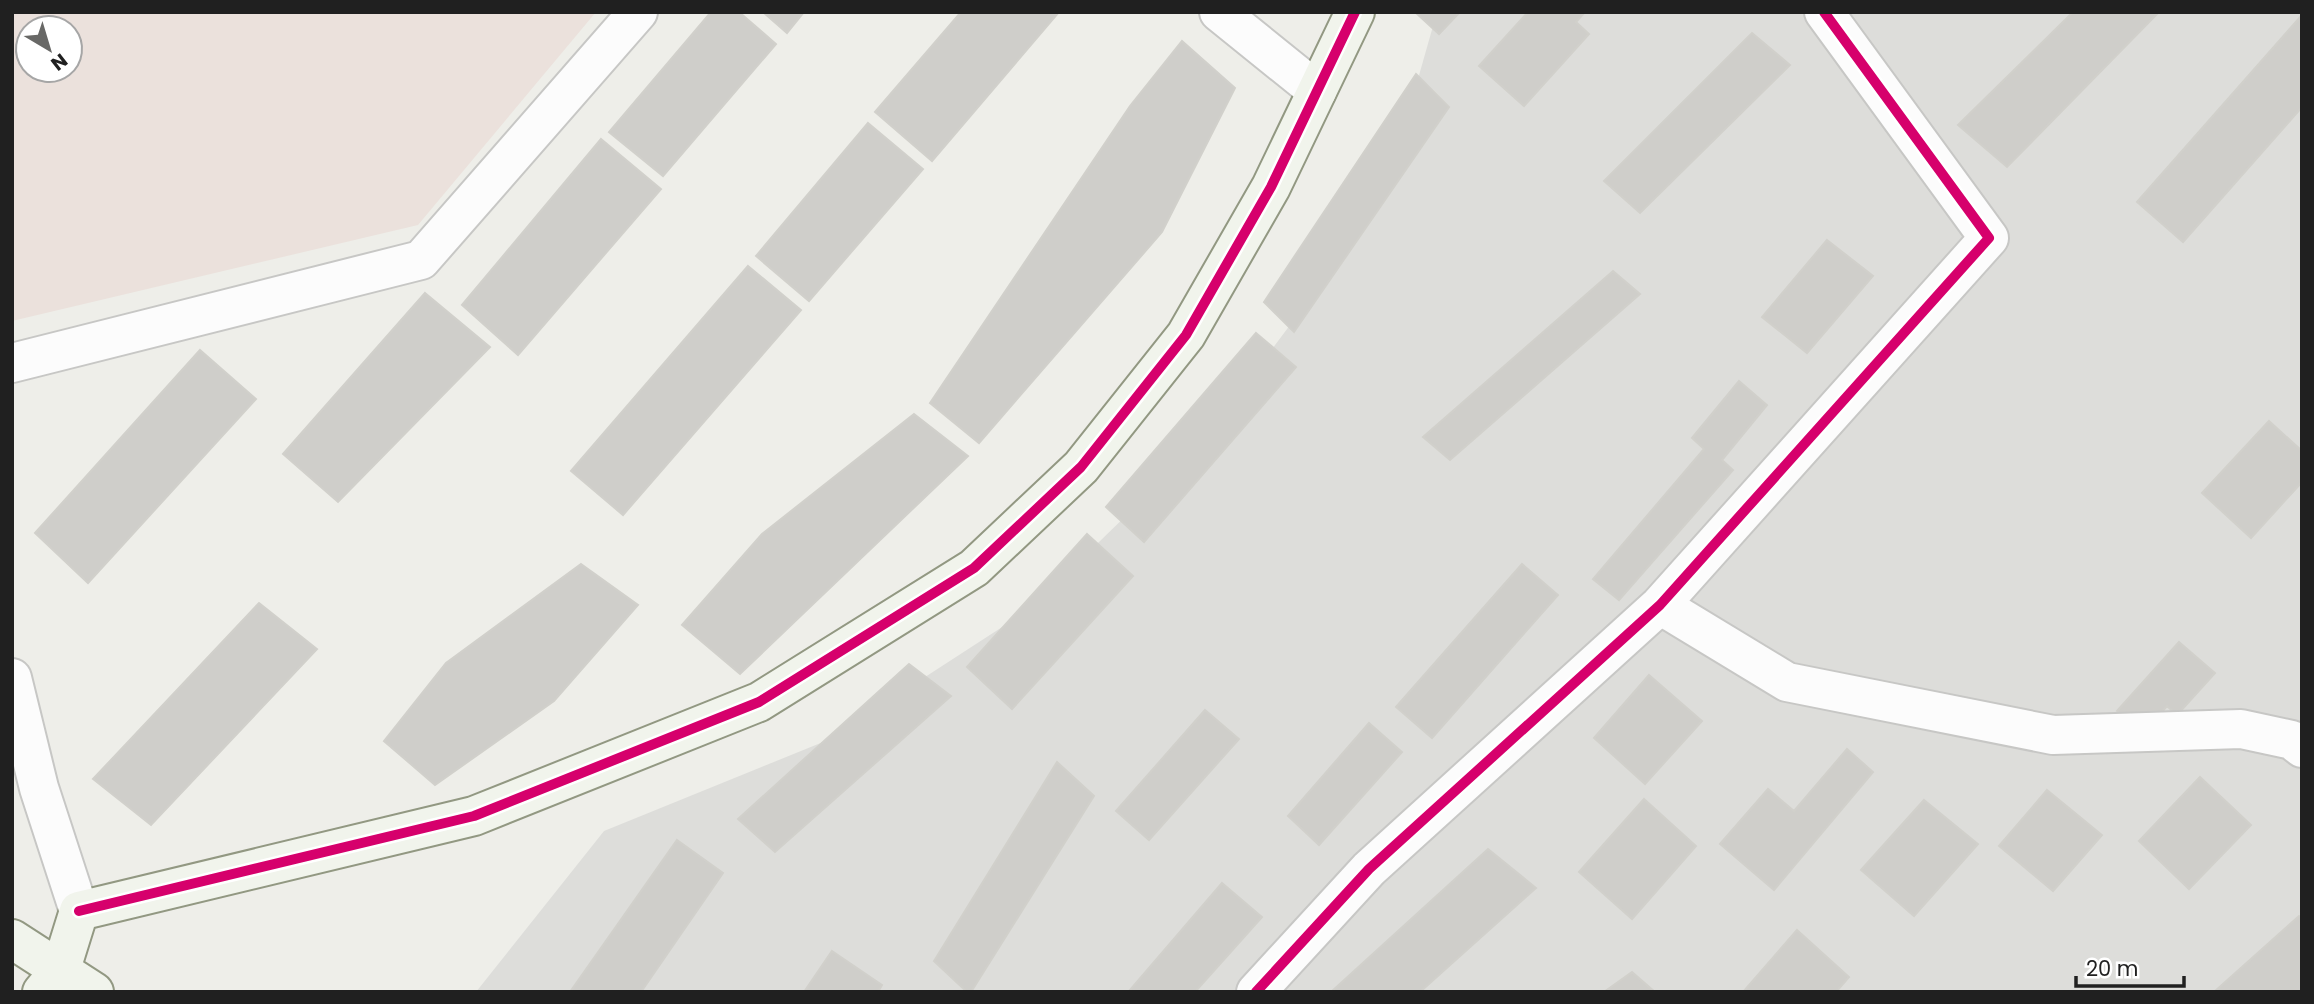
<svg xmlns="http://www.w3.org/2000/svg" width="2314" height="1004" font-family="Poppins,sans-serif">
<rect width="100%" height="100%" fill="#eeeee9"/>
<!-- residential -->
<path fill="#ddddda" d="M1437,12H2302V992H476L604,831L828,740L1030,609L1204,440L1302,309L1414,93Z"/>
<!-- commercial -->
<path fill="#ebe1dc" fill-rule="evenodd" d="M12,12H596L418,225L12,321ZM28,28H70V70H28Z"/>
<!-- building -->
<path fill="#cfceca" stroke="#d1d0cb" stroke-width="2" d="M711,12H739L776,44L663,176L609,132Z
M763,12H804L787,33Z
M961,12H1059L932,161L875,112Z
M1415,12H1460L1439,34Z
M1528,12H1585L1576,22L1589,34L1524,106L1479,66Z
M2073,12H2159L2007,167L1958,125Z
M2302,15V107L2183,242L2137,202Z
M1752,33L1790,65L1640,213L1604,181Z
M1182,41L1235,88L1162,232L979,443L930,403L1130,106Z
M1416,74L1449,107L1294,332L1264,302Z
M868,123L923,169L809,301L756,256Z
M601,139L661,189L518,355L462,305Z
M1827,240L1873,276L1807,353L1762,317Z
M748,266L801,310L623,515L571,471Z
M1613,271L1640,294L1450,460L1423,437Z
M425,293L490,347L338,502L283,454Z
M1256,333L1296,367L1144,542L1106,507Z
M200,350L256,399L88,583L35,533Z
M1739,381L1767,405L1722,460L1733,470L1619,600L1593,579L1704,449L1692,438Z
M914,414L968,456L740,674L682,625L762,534Z
M2269,421L2302,451V482L2251,538L2202,493Z
M1087,534L1133,576L1012,709L967,667Z
M581,564L638,605L554,701L435,785L384,741L446,663Z
M1522,564L1558,595L1432,738L1396,707Z
M259,603L317,649L151,825L93,779Z
M2179,642L2215,673L2177,715L2167,706L2143,734L2117,711Z
M909,664L951,696L775,852L738,819Z
M1649,675L1702,721L1645,784L1594,738Z
M1205,710L1239,739L1149,840L1116,811Z
M1369,723L1402,752L1319,845L1288,816Z
M1847,749L1873,772L1774,890L1720,844L1768,789L1794,811Z
M1057,762L1094,796L971,992H967L934,961Z
M2200,777L2251,825L2189,889L2139,841Z
M2047,790L2102,835L2053,891L1999,846Z
M1644,799L1696,846L1632,919L1579,872Z
M1924,800L1978,844L1914,916L1861,870Z
M677,840L723,873L641,992H570Z
M1488,849L1536,888L1420,992H1331Z
M1222,883L1262,917L1195,992H1132L1130,990Z
M2299,916L2302,918V992H2214Z
M1797,930L1849,977L1836,992H1743Z
M832,951L882,985L878,992H804Z
M1632,972L1655,992H1604Z"/>
<g fill="none" stroke-linecap="round" stroke-linejoin="round">
<defs>
<path id="street" d="M1219,12L1317,91
M12,363L421,260L638,12
M1660,605L1787,682L2053,735L2241,729L2292,740L2302,748
M12,678L39,788L79,911
M1256,992L1369,869L1660,605L1989,238L1824,12"/>
<path id="secondary" d="M12,939L94,992
M42,992L61,969L79,911L474,816L759,702L974,568L1081,467L1186,335L1271,187L1355,12"/>
</defs>
<!-- street casing -->
<use href="#street" stroke="#c7c7c5" stroke-width="42"/>
<!-- secondary casing -->
<use href="#secondary" stroke="#929882" stroke-width="42"/>
<!-- street -->
<use href="#street" stroke="#fcfcfc" stroke-width="38"/>
<!-- secondary -->
<use href="#secondary" stroke="#f1f4ec" stroke-width="38"/>
<defs>
<path id="cycleway" d="M79,911L474,816L759,702L974,568L1081,467L1186,335L1271,187L1355,12
M1256,992L1369,869L1660,605L1989,238L1824,12"/>
</defs>
<!-- cycleway casing -->
<use href="#cycleway" stroke="#fff" stroke-width="15"/>
<!-- cycleway -->
<use href="#cycleway" stroke="#d6006c" stroke-width="10"/>
</g>
<!-- border -->
<rect width="2314" height="1004" fill="none" stroke="#202020" stroke-width="28"/>
<!-- north arrow -->
<g transform="translate(49 49) rotate(142)"><circle r="33" fill="#ffffff" stroke="#a6a6a6" stroke-width="2"/>
<path d="M0-5L12 26L0 18L-12 26Z" fill="#686866"/>
<text y="-10" font-size="19" font-weight="bold" text-anchor="middle" fill="#202020">N</text>
</g>
<!-- scale -->
<path d="M2076 976v10h108v-10" fill="none" stroke="#202020" stroke-width="3.5"/>
<text x="2086" y="976" font-size="21" fill="#202020" stroke="#ffffff" stroke-width="5" paint-order="stroke">20 m</text>
</svg>
